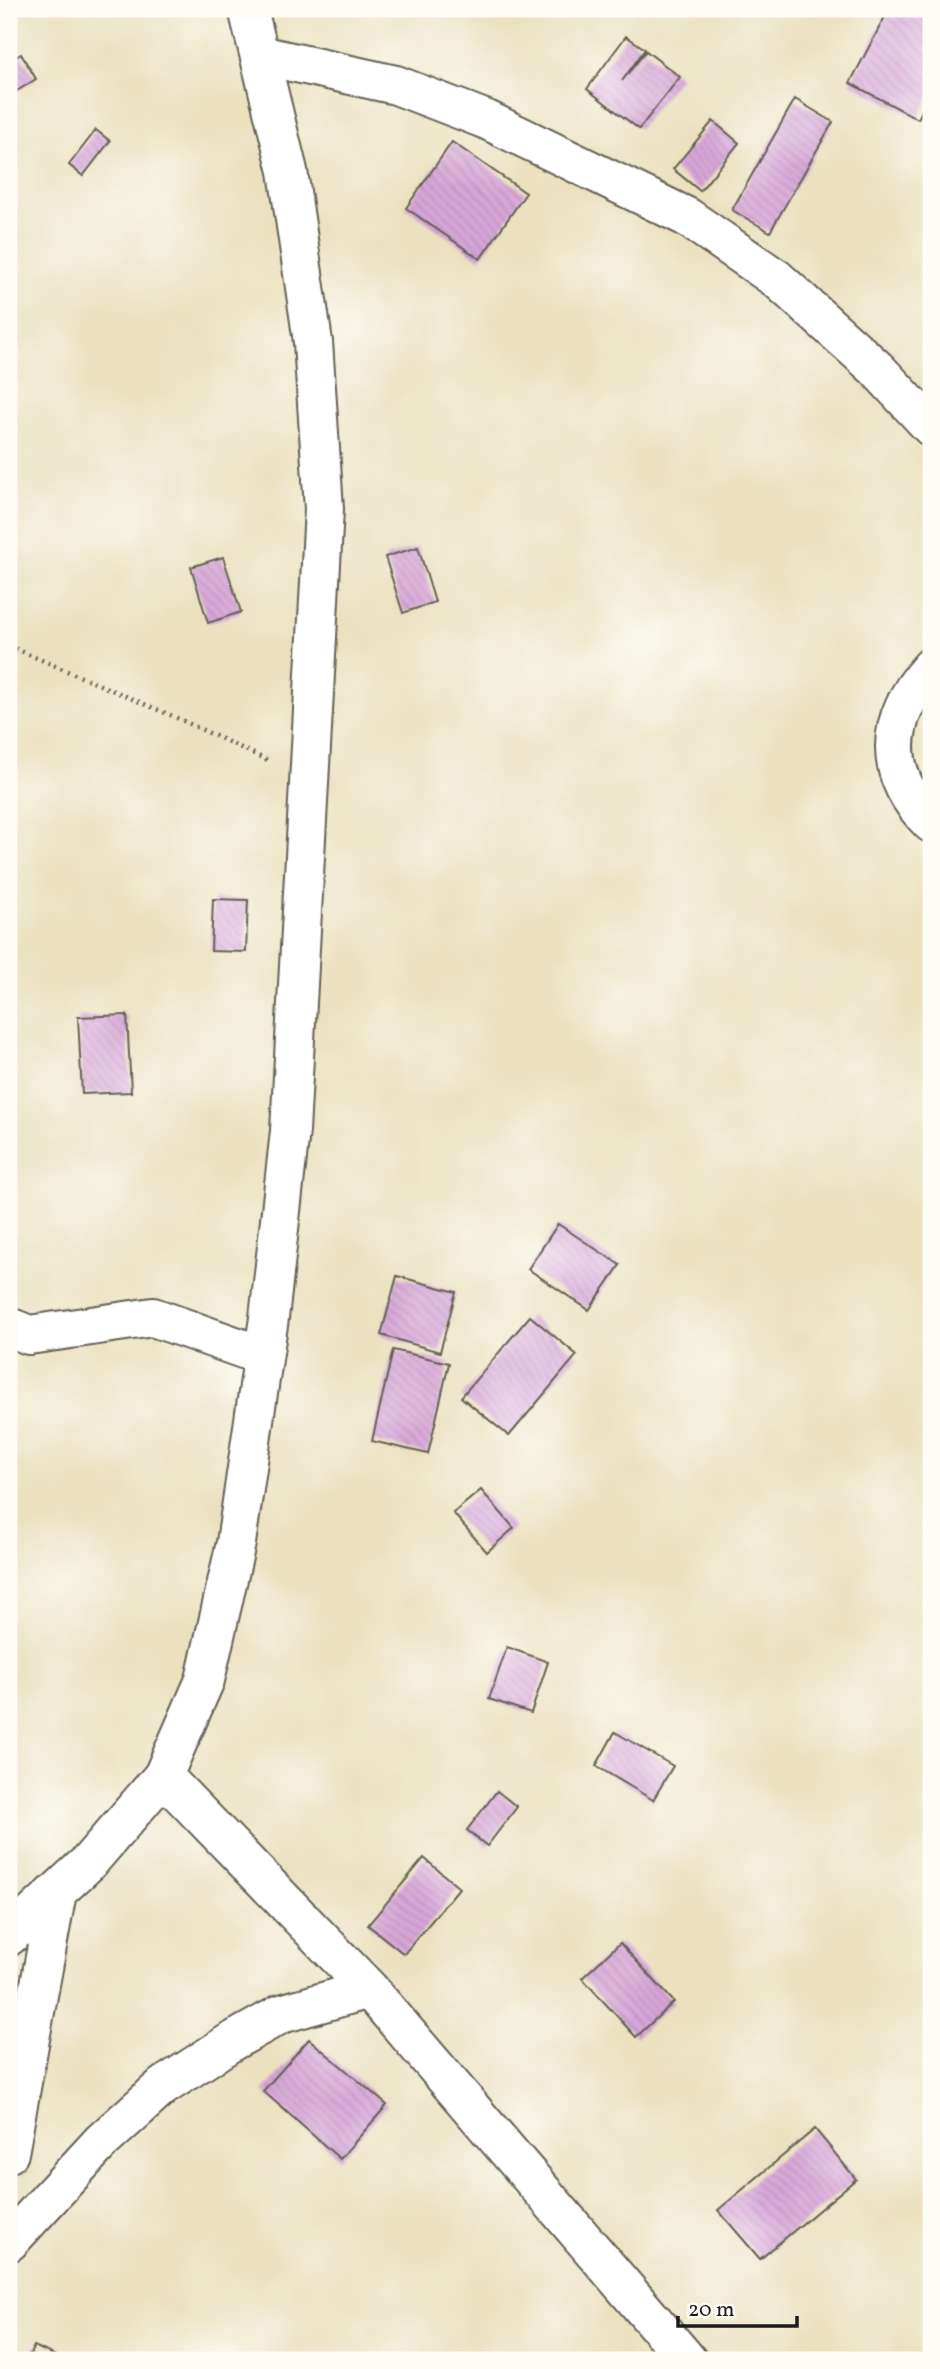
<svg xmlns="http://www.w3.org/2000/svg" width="940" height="2369" font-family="Vollkorn,serif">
<defs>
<pattern id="building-back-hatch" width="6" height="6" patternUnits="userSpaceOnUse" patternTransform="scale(1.75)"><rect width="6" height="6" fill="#d7a6d8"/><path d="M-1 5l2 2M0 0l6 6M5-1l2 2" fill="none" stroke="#b88eb9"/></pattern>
</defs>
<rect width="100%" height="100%" fill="#fdfcf7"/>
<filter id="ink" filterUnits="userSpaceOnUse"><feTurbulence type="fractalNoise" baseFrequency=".0143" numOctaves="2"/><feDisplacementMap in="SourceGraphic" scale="14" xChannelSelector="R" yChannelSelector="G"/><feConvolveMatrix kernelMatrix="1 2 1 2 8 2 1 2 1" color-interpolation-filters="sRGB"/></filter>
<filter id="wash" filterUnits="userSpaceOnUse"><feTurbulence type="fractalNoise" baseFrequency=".00686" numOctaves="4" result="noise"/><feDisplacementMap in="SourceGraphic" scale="28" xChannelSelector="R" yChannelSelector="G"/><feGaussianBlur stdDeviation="1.57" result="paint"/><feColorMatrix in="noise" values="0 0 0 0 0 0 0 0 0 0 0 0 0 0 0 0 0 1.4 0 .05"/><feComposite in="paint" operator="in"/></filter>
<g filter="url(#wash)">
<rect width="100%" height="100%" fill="#ebe1bf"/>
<g id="blocks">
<!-- building -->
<path fill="url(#building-back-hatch)" d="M889,9H931V93L918,119L850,83Z
M626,36L645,49L622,81L646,51L680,77L639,129L587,89Z
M21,54L36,79L9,96V61Z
M795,99L833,122L770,232L732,210Z
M713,121L739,143L700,191L673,169Z
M96,130L110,141L83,176L69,165Z
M452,142L526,193L480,259L406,208Z
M418,547L435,602L403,613L385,557Z
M223,557L241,612L208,623L191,567Z
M213,899L248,900L246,952L211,951Z
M127,1015L131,1092L82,1094L78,1017Z
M558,1224L620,1265L589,1310L528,1269Z
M397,1276L456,1292L440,1352L381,1335Z
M530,1316L577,1355L509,1436L461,1397Z
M393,1350L449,1363L428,1454L372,1441Z
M481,1490L514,1528L487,1552L453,1513Z
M507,1647L548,1662L531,1713L489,1699Z
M615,1732L673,1766L653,1800L596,1766Z
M497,1791L517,1807L487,1846L467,1830Z
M424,1858L459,1888L404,1954L368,1925Z
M620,1943L674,2002L636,2037L582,1978Z
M309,2039L387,2105L340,2159L263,2091Z
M815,2129L856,2179L760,2259L718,2210Z
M34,2346L64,2360H27Z"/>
</g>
</g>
<g filter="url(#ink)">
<use href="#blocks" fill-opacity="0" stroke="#646155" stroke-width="2"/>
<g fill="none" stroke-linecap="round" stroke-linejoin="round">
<defs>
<path id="minor" d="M260,55L396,85L487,120L687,217L777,279L877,369L931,427
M931,667C885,718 881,773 931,823
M9,1327L29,1335L153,1317L263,1356
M163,1776L369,1989L687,2360
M9,1936L89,1862L163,1776L205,1680L236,1543L269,1318L290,1131L324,509L313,342L288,171L248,9
M9,2153L57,1892
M9,2242L102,2141L162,2087L231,2042L281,2014L369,1989"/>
</defs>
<!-- minor casing -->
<use href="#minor" stroke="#646155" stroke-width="42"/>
<!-- path -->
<path stroke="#646155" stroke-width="4.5" stroke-dasharray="2 5" stroke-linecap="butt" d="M9,646L177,718L271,762"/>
<!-- minor -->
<use href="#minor" stroke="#fff" stroke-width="38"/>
</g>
</g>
<!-- margin -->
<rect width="940" height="2369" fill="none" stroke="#fdfcf7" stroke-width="35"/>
<!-- scale -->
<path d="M678 2316v10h119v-10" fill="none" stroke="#1c1c1c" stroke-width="3.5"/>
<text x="688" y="2316" font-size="21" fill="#1c1c1c" stroke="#fdfcf7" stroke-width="5" paint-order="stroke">20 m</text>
</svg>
